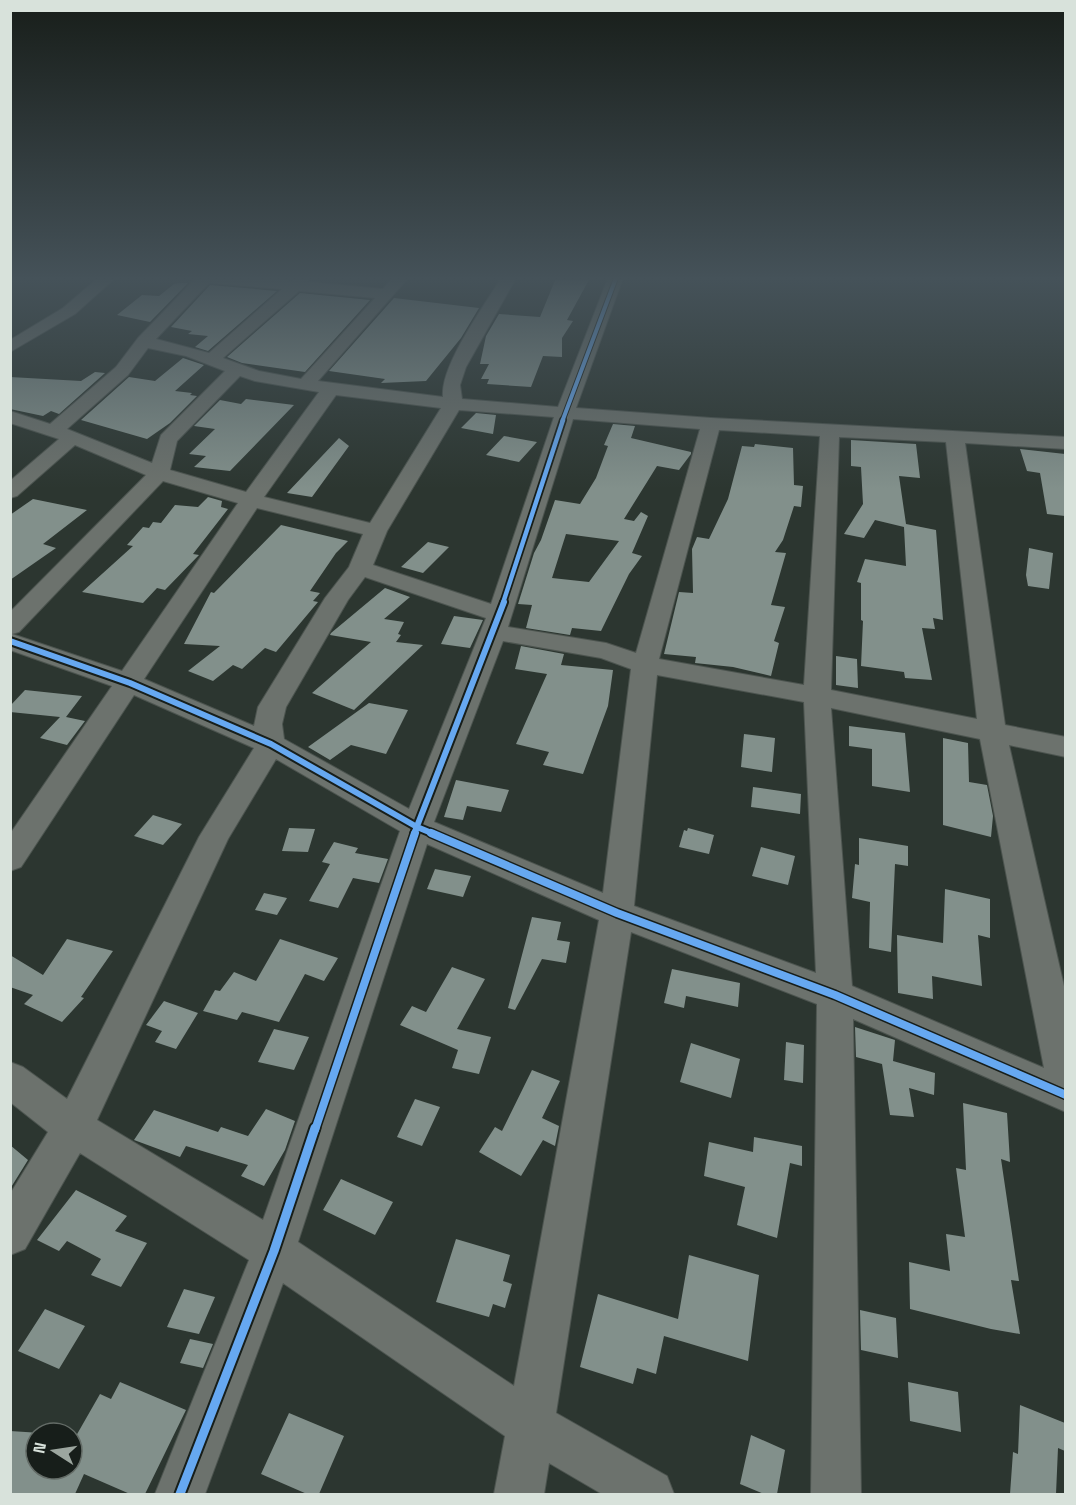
<svg xmlns="http://www.w3.org/2000/svg" width="1076" height="1505" font-family="'Space Grotesk',sans-serif">
<rect width="100%" height="100%" fill="#2c3630"/>
<!-- building -->
<path fill="#82908b" fill-rule="evenodd" d="M556,278H590L567,320L573,321L562,338V357L543,356L531,387L487,384L489,379H481L489,364H480L486,336L499,314L540,317Z
M179,283H188L150,322L117,315L142,295L159,296L174,284Z
M210,285L277,291L208,351L195,347L208,336L188,334L192,331L171,327Z
M300,293L370,300L305,372L242,363L227,357Z
M394,298L479,308L461,338L426,381L381,383L385,379L329,371Z
M183,358L204,365L175,391L192,393L190,395L197,396L170,423L147,439L81,420L129,377L155,381Z
M95,372L105,373L59,414L51,411L43,416L10,409V377L81,381Z
M246,399L294,405L230,471L194,467L206,456L189,454L215,429L194,426L220,400L241,404Z
M476,413L496,415L493,434L461,428Z
M613,424L635,426L631,438L691,452V454L679,470L657,466L624,519L634,521L641,512L648,516L632,553L642,556L629,574L601,631L572,628L570,635L526,628L532,605L518,604L534,553L541,540L555,500L580,504L596,478L608,446L604,445ZM566,534L619,541L589,582L552,578Z
M504,436L537,442L519,462L486,455Z
M339,438L349,446L312,497L287,493Z
M851,440L916,444L920,478L899,476L906,524L936,530L943,620L933,618L935,629L922,628L932,680L905,678L904,672L861,666L863,621L861,620V583L857,582L865,559L906,566L904,527L875,520L864,538L844,534L863,504L861,467L851,466Z
M755,444L793,448L794,485L803,486L801,507L794,506L783,540L775,552L786,553L771,605L785,607L774,641L779,643L771,676L733,667L695,663L696,657L664,654L679,592L693,593L692,549L697,537L709,539L728,499L742,446L754,447Z
M1020,449L1065,454V516L1047,514L1040,473L1027,471Z
M208,497L222,501L221,507L228,509L193,554L199,555L165,590L157,588L143,603L82,592L133,546L127,545L143,527L149,528L153,522L161,523L175,505L198,507Z
M33,499L87,510L43,544L56,548L10,580V515Z
M281,525L348,541L336,553L310,591L320,593L313,601L318,602L276,652L265,648L242,669L233,665L213,681L188,671L220,646L184,644L211,592L214,593Z
M428,542L449,547L423,573L401,567Z
M1029,548L1053,553L1049,589L1028,586L1026,575Z
M385,588L410,597L384,619L404,622L398,634L401,635L396,642L423,645L354,710L312,693L371,642L330,635L331,633Z
M454,616L483,620L470,648L441,644Z
M521,646L564,654L561,665L613,670L608,706L583,774L543,765L549,752L516,744L547,674L515,669Z
M836,656L857,659L858,688L836,685Z
M25,690L82,696L66,717L85,721L67,745L40,738L60,717L10,712V706Z
M369,703L408,710L386,754L351,745L330,760L308,747Z
M849,726L905,733L910,792L872,786V749L849,746Z
M744,734L775,738L772,772L741,767Z
M943,738L968,743L969,782L987,785L993,816L991,837L943,825Z
M456,780L509,790L501,812L467,806L463,820L444,817Z
M753,787L801,794L800,814L751,807Z
M153,815L182,824L163,845L134,836Z
M289,828L315,829L308,852L282,851Z
M688,828L714,835L709,854L679,847L684,830L687,831Z
M859,838L908,846V866L895,864L891,952L869,948L870,902L852,898L855,864L859,865Z
M334,842L358,848L355,853L388,859L379,883L353,878L338,908L309,901L330,864L322,862Z
M761,847L795,856L788,885L752,876Z
M435,869L471,876L463,897L427,889Z
M945,889L990,899V938L978,935L982,986L932,976L933,999L898,993L897,935L943,943Z
M264,893L287,898L277,915L255,910Z
M532,917L561,922L557,940L570,942L566,963L542,959L515,1010L508,1008Z
M67,939L113,951L81,997L84,998L62,1022L24,1004L33,995L10,987V955L43,975Z
M280,939L338,958L324,981L305,974L279,1022L242,1012L237,1020L203,1011L215,990L220,991L234,972L256,981Z
M452,967L485,979L457,1029L491,1037L479,1074L452,1068L458,1050L400,1025L412,1006L426,1012Z
M672,969L740,983L738,1007L686,996L684,1008L664,1003Z
M164,1001L198,1013L176,1049L155,1042L162,1031L146,1025Z
M855,1027L895,1040L893,1061L935,1073L934,1095L909,1088L914,1117L890,1115L882,1064L856,1057Z
M274,1029L309,1037L294,1070L258,1062Z
M786,1042L804,1045L803,1083L784,1080Z
M691,1043L740,1059L731,1098L680,1082Z
M532,1070L560,1081L542,1118L559,1126L555,1146L543,1140L521,1176L479,1152L495,1127L502,1131Z
M415,1099L440,1107L422,1146L397,1137Z
M963,1103L1007,1113L1010,1162L1001,1159L1019,1281L1011,1280L1020,1334L991,1329L910,1309L909,1262L950,1271L946,1234L965,1237L956,1168L966,1170Z
M266,1109L295,1121L285,1150L264,1186L241,1176L248,1165L186,1146L180,1157L134,1140L154,1110L218,1132L221,1127L248,1136Z
M754,1137L802,1146V1166L790,1163L777,1238L737,1225L745,1187L704,1176L709,1142L753,1152Z
M10,1145L28,1160L10,1189Z
M341,1179L393,1202L375,1235L323,1210Z
M76,1190L127,1216L115,1231L147,1243L121,1287L91,1275L101,1259L67,1241L59,1251L37,1240Z
M456,1239L510,1255L503,1281L512,1284L505,1308L493,1304L489,1317L436,1302Z
M689,1255L759,1275L748,1361L664,1336L656,1374L637,1368L633,1384L580,1367L598,1294L678,1319Z
M184,1289L215,1297L199,1334L167,1327Z
M45,1309L85,1326L59,1369L18,1351Z
M860,1310L896,1318L898,1358L861,1350Z
M190,1339L213,1344L203,1368L180,1363Z
M120,1382L186,1410L145,1494H130L84,1474L75,1494H10V1431L41,1433H36V1469H72V1435L76,1436L100,1394L111,1399Z
M908,1382L958,1392L961,1432L910,1421Z
M1020,1405L1065,1423V1451L1058,1448L1056,1494H1010L1013,1452L1018,1454Z
M289,1413L344,1436L319,1494H307L261,1474Z
M751,1435L785,1450L777,1494H764L740,1484Z"/>
<g fill="none" stroke-linecap="round" stroke-linejoin="round">
<defs>
<path id="minor" d="M98,278H115L75,314L10,352V340L63,308Z
M196,278H262L292,281L295,278H310L308,282L383,289L392,278H408L318,381L443,397C440,365 484,307 501,278H516L466,367L460,385L462,399L558,407L608,278H623L576,408L711,418L1066,437V449L965,443L1005,725L1066,737V757L1009,745L1066,995V1112L853,1019L861,1494H811L817,1004L631,932L556,1413L667,1476L674,1494H602L549,1463L544,1494H494L505,1436L283,1283L205,1494H155L249,1260L80,1153L25,1249L10,1255V1194L48,1132L10,1102V1062L23,1067L67,1099L199,837L254,748L134,695L21,867L10,871V834L112,686L10,650V612L146,475L75,445L17,496L10,498V481L59,439L10,423V411L50,424L116,367L138,338ZM209,283L282,289L209,353L156,339ZM299,291L375,298L301,379L259,371L223,358ZM148,348L186,356L225,371L161,435L152,463L67,429L128,375ZM240,376L255,381L319,392L246,492L170,470L177,441ZM336,395L441,408L370,523L264,497ZM459,410L554,417L491,604L373,565L387,531ZM573,419L700,429L636,653L606,643L508,627ZM719,430L820,436L804,685L659,659ZM839,437L946,442L977,719L831,690ZM163,481L238,503L122,671L12,634L19,632ZM257,508L363,534L349,567L325,598L258,707L254,726L144,679ZM365,577L486,618L409,809L284,739L282,724L286,707L348,600ZM503,641L601,658L631,669L603,893L434,822ZM657,675L804,702L816,973L634,906ZM831,708L980,739L1044,1068L852,986ZM276,759L400,831L263,1220L97,1120L228,839ZM427,844L599,920L514,1386L298,1242Z"/>
</defs>
<!-- minor casing -->
<use href="#minor" stroke="#4c544f" stroke-width="2"/>
<!-- minor -->
<use href="#minor" fill="#6c726d" fill-rule="evenodd"/>
<defs>
<path id="cycleway-far4" d="M562,422L616,278"/>
<path id="cycleway-far3" d="M503,603L563,420"/>
<path id="cycleway-far2" d="M10,641L130,683L271,744L417,827L434,834
M414,834L504,602"/>
<path id="cycleway-far1" d="M431,833L617,913L835,995L1066,1095
M315,1130L415,833"/>
<path id="cycleway" d="M180,1494L274,1251L315,1128"/>
</defs>
<!-- cycleway-far4 casing -->
<use href="#cycleway-far4" stroke="#171e1a" stroke-width="6"/>
<!-- cycleway-far3 casing -->
<use href="#cycleway-far3" stroke="#171e1a" stroke-width="8"/>
<!-- cycleway-far2 casing -->
<use href="#cycleway-far2" stroke="#171e1a" stroke-width="10"/>
<!-- cycleway-far1 casing -->
<use href="#cycleway-far1" stroke="#171e1a" stroke-width="11"/>
<!-- cycleway casing -->
<use href="#cycleway" stroke="#171e1a" stroke-width="13"/>
<!-- cycleway-far4 -->
<use href="#cycleway-far4" stroke="#66a8f1" stroke-width="4"/>
<!-- cycleway-far3 -->
<use href="#cycleway-far3" stroke="#66a8f1" stroke-width="4.5"/>
<!-- cycleway-far2 -->
<use href="#cycleway-far2" stroke="#66a8f1" stroke-width="6"/>
<!-- cycleway-far1 -->
<use href="#cycleway-far1" stroke="#66a8f1" stroke-width="8"/>
<!-- cycleway -->
<use href="#cycleway" stroke="#66a8f1" stroke-width="9"/>
</g>
<!-- sky -->
<linearGradient id="sky" x2="0" y2="1"><stop stop-color="#181e1a"/><stop offset="0.57" stop-color="#455259"/><stop offset="1" stop-color="#455259" stop-opacity="0"/></linearGradient>
<rect width="1076" height="489" fill="url(#sky)"/>
<!-- border -->
<rect width="1076" height="1505" fill="none" stroke="#d8e2db" stroke-width="24"/>
<!-- north arrow -->
<g transform="translate(54 1451) rotate(282)"><circle r="28" fill="#171e1a" stroke="#646c67" stroke-width="1.5"/>
<path d="M0-4.5L10 22L0 15L-10 22Z" fill="#9ca69f"/>
<text y="-9" font-size="16" font-weight="bold" text-anchor="middle" fill="#d8e2db">N</text>
</g>
</svg>
